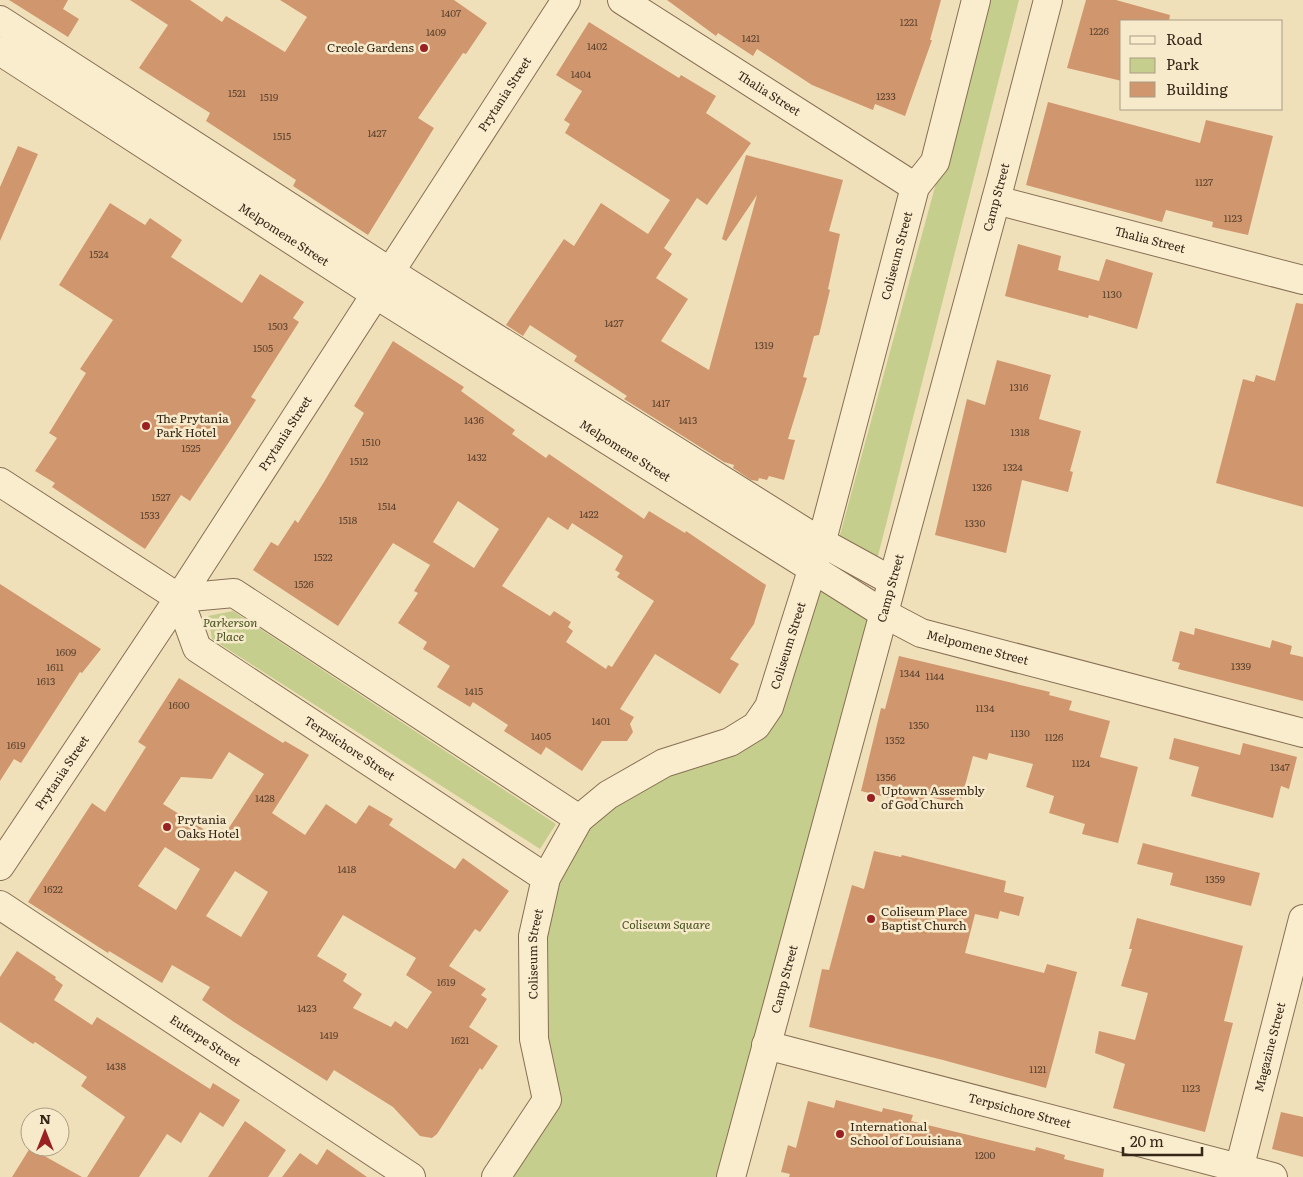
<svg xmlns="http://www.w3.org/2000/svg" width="1303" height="1177" font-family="Literata,serif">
<rect width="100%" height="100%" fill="#f0e0ba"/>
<!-- green -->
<path fill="#c6ce8e" d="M986,0H1019L878,556L868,560L838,542Z
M813,569L883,613L731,1177H496L547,1100L533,936L579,819L756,726Z
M233,611L556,824L540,849L212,639L208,616Z"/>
<!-- building -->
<path fill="#d0966e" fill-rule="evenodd" d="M9,0H68L63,9L79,19L68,37Z
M130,0H190L222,22L226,16L285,52L307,17L280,0H454L487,23L466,54L463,53L418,118L434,128L368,235L293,186L296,180L206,121L210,113L139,68L168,25Z
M667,0H941L930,40H932L905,116L875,104L873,110L812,85L757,49L753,56L718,33L716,36Z
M1086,0H1116L1170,15L1169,21H1122V81L1067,68Z
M589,22L679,78L681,75L716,96L706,113L751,143L707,205L697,198L664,248L672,254L656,278L688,299L661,341L709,370L757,195L726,241L722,239L746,155L843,180L829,231L840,234L828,289L830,290L819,335L814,336L803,377L807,378L788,439L795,440L784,480L769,476L767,480L759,478L758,481L751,480L733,468L734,465L724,462L624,399L627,396L574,361L577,356L530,325L523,336L506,325L564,239L574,246L601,203L648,234L670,200L565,133L570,124L564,120L582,91L556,75Z
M1048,102L1200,143L1206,120L1273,136L1248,235L1212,227L1213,222L1166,210L1162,222L1026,185Z
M18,146L38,154L0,241V187Z
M110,203L145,225L150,218L182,240L171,257L242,303L260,274L304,302L293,318L299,322L251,397L256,400L231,439L190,501L181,495L145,549L52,487L55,483L35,471L57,438L49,433L86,373L80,369L113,320L59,285Z
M1018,244L1061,256L1058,270L1099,281L1106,259L1153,273L1137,329L1089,315L1088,318L1005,296Z
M1296,303L1303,304V507L1216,483L1243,379L1254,382L1256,375L1275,381Z
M393,341L464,387L461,391L515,430L512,434L546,458L549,454L644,519L649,511L685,533L686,531L766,585L754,624L730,659L739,664L720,694L655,654L620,709L634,717L630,724L633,732L627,741H602L582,771L546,747L541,755L504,731L508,725L473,702L470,707L437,687L450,666L423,649L427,642L398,623L418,593L414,591L430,565L393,543L338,626L253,570L271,542L278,546L295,520L298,523L324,482L364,413L354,406ZM458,501L499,529L474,568L433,542ZM548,517L568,530L572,523L623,556L615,570L620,573L617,577L654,601L612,667L608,665L606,669L566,642L573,631L568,627L571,622L554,611L550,616L502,586Z
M997,360L1051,375L1039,419L1081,431L1070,471L1073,472L1068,492L1022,480L1006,553L935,535L967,399L985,405Z
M0,584L101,649L82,673L80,672L21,763L14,759L0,781Z
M1195,628L1270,648L1272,640L1292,646L1290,654L1303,657V701L1178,669L1180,663L1172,661L1180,631L1194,635Z
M899,656L1050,692L1049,695L1072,701L1069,710L1110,721L1100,757L1138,767L1118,843L1082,834L1085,824L1049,813L1054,796L1026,787L1033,764L989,753L987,760L973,756L960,804L925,796L922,806L861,791L881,708L885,709Z
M179,678L283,743L285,741L309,755L272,813L305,835L326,804L356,824L369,805L393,819L389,825L455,869L463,858L509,891L480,932L475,929L449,966L486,989L481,995L487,999L469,1027L498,1046L482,1070L480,1068L437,1134L432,1138L420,1136L393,1107L334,1070L327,1081L234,1022L202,1000L210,987L172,965L162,983L109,951L108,953L28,902L92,803L105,812L146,747L138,742ZM229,752L264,774L221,840L163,804L181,777L212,779ZM165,847L200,869L176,910L138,886ZM235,871L268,892L241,937L206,916ZM343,915L416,958L406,975L432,992L407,1029L395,1021L391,1027L353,1008L362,994L343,981L347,974L317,956Z
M1174,738L1240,755L1243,743L1297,757L1289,789L1281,786L1273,818L1191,796L1199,767L1169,759Z
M1143,843L1260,873L1251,906L1170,885L1173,873L1137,864Z
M874,851L901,857L902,855L1006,881L1004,892L1024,897L1019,916L1000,911L998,919L975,914L965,953L1044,973L1047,964L1077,972L1046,1088L943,1060L809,1027L822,969L829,970L852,885L864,889Z
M1137,918L1243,946L1224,1021L1233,1023L1205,1132L1113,1108L1125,1064L1095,1053L1099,1031L1135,1040L1148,993L1121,986L1132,949H1129Z
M17,951L56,977L55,979L63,985L54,1000L92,1025L97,1017L210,1089L213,1083L240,1100L223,1127L200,1112L181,1143L167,1134L139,1177H87L125,1117L81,1086L87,1077L35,1042L33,1044L0,1022V977Z
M836,1100L882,1112L883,1108L913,1115L911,1121L1035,1151L1036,1147L1065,1155L1064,1159L1104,1169L1103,1177H789L790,1174L781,1172L788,1145L796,1148L808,1101L834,1108Z
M1281,1112L1303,1117V1157L1272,1149Z
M245,1121L286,1150L268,1177H208Z
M30,1148L82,1177H12Z
M327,1149L367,1177H282L300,1153L317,1165Z"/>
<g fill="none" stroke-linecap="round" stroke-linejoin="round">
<defs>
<g id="minor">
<path id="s1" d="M622,0L915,187"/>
<path d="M0,20L389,271L821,542L892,581"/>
<path id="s2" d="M0,51L375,294L883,613L921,633L1303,733"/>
<path id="s3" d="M996,200L1303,280"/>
<path id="s4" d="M0,482L179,598L197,648L546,878"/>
<path d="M179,598L234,593L579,819"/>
<path id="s5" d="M0,866L179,598L566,0"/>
<path id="s6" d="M0,905L411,1177"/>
<path id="s7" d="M766,1045L1273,1177"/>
<path id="s8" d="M496,1177L547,1100L534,1039L533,936L546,878L579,819L608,795L664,763L730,742L756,726L769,707L825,529L915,187L935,162L976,0"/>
<path id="s9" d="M731,1177L1001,181L1048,0"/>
</g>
<g id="tertiary">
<path id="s10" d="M1237,1177L1303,919"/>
</g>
</defs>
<!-- minor casing -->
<use href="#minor" stroke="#876f54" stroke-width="30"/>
<!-- tertiary casing -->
<use href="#tertiary" stroke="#876f54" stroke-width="30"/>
<!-- minor -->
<use href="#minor" stroke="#faedcd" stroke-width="28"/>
<!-- tertiary -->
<use href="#tertiary" stroke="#faedcd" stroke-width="28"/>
</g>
<!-- markers -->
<g fill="#992122" stroke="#f7eaca" stroke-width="2">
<circle cx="424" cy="48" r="5"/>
<circle cx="146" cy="426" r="5"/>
<circle cx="871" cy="798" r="5"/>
<circle cx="167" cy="827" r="5"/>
<circle cx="871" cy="919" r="5"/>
<circle cx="840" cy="1134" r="5"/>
</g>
<g text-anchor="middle" stroke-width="5" stroke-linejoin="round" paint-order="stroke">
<!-- number labels -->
<g font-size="10" fill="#5c432f">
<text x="451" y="17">1407</text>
<text x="909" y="26">1221</text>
<text x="1099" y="35">1226</text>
<text x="436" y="36">1409</text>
<text x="751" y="42">1421</text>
<text x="597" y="50">1402</text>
<text x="581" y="78">1404</text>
<text x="237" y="97">1521</text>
<text x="886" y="100">1233</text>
<text x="269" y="101">1519</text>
<text x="377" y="137">1427</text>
<text x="282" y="140">1515</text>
<text x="1204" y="186">1127</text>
<text x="1233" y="222">1123</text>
<text x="99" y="258">1524</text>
<text x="1112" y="298">1130</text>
<text x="614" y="327">1427</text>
<text x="278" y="330">1503</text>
<text x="764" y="349">1319</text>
<text x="263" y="352">1505</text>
<text x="1019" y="391">1316</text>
<text x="661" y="407">1417</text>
<text x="474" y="424">1436</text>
<text x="688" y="424">1413</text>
<text x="1020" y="436">1318</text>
<text x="371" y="446">1510</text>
<text x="191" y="452">1525</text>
<text x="477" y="461">1432</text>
<text x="359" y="465">1512</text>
<text x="1013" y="471">1324</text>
<text x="982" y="491">1326</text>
<text x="161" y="501">1527</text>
<text x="387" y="510">1514</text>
<text x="589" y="518">1422</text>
<text x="150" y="519">1533</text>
<text x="348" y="524">1518</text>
<text x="975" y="527">1330</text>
<text x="323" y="561">1522</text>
<text x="304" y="588">1526</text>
<text x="66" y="656">1609</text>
<text x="1241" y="670">1339</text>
<text x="55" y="671">1611</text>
<text x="910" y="677">1344</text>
<text x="935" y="680">1144</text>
<text x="46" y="685">1613</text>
<text x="474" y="695">1415</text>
<text x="179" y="709">1600</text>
<text x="985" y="712">1134</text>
<text x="601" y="725">1401</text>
<text x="919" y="729">1350</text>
<text x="1020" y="737">1130</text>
<text x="541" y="740">1405</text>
<text x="1054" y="741">1126</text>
<text x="895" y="744">1352</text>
<text x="16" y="749">1619</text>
<text x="1081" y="767">1124</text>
<text x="1280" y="771">1347</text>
<text x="886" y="781">1356</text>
<text x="265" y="802">1428</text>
<text x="347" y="873">1418</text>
<text x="1215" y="883">1359</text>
<text x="53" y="893">1622</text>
<text x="446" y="986">1619</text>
<text x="307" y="1012">1423</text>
<text x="329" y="1039">1419</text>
<text x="460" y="1044">1621</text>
<text x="116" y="1070">1438</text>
<text x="1038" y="1073">1121</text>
<text x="1191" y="1092">1123</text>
<text x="985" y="1159">1200</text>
</g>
<!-- poi labels -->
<g font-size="12" fill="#35271a" stroke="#f7eaca" text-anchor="start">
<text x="414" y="52" text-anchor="end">Creole Gardens</text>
<text x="156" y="423">The Prytania<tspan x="156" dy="14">Park Hotel</tspan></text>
<text x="881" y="795">Uptown Assembly<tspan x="881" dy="14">of God Church</tspan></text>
<text x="177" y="824">Prytania<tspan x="177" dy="14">Oaks Hotel</tspan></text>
<text x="881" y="916">Coliseum Place<tspan x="881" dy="14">Baptist Church</tspan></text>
<text x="850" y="1131">International<tspan x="850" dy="14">School of Louisiana</tspan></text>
</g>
<!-- street labels -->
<g font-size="12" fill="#35271a" stroke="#f7eaca">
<text dy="4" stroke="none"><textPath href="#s5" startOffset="922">Prytania Street</textPath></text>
<text dy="4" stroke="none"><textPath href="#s1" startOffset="174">Thalia Street</textPath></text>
<text dy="4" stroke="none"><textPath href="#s9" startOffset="1015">Camp Street</textPath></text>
<text dy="4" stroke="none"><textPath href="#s2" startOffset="338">Melpomene Street</textPath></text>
<text dy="4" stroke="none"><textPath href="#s3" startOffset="159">Thalia Street</textPath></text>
<text dy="4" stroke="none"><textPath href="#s8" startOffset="1079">Coliseum Street</textPath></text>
<text dy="4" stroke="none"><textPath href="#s5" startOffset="518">Prytania Street</textPath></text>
<text dy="4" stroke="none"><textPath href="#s2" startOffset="742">Melpomene Street</textPath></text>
<text dy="4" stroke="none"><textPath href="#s9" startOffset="610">Camp Street</textPath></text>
<text dy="4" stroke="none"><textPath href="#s8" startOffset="674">Coliseum Street</textPath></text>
<text dy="4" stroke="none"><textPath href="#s2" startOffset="1148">Melpomene Street</textPath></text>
<text dy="4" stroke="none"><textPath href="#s4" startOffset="449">Terpsichore Street</textPath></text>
<text dy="4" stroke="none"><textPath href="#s5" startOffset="112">Prytania Street</textPath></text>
<text dy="4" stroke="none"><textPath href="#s8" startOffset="240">Coliseum Street</textPath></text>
<text dy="4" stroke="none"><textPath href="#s9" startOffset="205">Camp Street</textPath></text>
<text dy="4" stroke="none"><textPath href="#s6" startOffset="246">Euterpe Street</textPath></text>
<text dy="4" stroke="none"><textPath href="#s10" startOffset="134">Magazine Street</textPath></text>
<text dy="4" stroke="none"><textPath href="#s7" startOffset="262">Terpsichore Street</textPath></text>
</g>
<!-- park labels -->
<g font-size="12" font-style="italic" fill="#46531f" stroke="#f7eaca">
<text x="230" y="627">Parkerson<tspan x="230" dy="14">Place</tspan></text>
<text x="666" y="929">Coliseum Square</text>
</g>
</g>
<!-- legend -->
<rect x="1120" y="20" width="162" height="90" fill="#f7eaca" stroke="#a99c84"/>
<rect x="1130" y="36" width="25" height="8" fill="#faedcd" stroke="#a99c84"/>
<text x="1166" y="45" font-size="15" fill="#35271a">Road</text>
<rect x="1130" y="58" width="25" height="15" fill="#c6ce8e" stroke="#a99c84"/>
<text x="1166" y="70" font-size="15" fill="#35271a">Park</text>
<rect x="1130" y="82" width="25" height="15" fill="#d0966e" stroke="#a99c84"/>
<text x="1166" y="95" font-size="15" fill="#35271a">Building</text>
<!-- north arrow -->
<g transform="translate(45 1132)"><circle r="24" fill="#f7eaca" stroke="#a99c84"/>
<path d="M0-4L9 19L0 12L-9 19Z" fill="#992122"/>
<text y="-8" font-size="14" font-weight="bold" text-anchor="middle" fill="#35271a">N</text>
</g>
<!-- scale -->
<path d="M1123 1147v8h79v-8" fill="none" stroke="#35271a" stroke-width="2.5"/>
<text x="1130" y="1147" font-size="15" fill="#35271a" stroke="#f7eaca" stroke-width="4" paint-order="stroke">20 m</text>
</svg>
